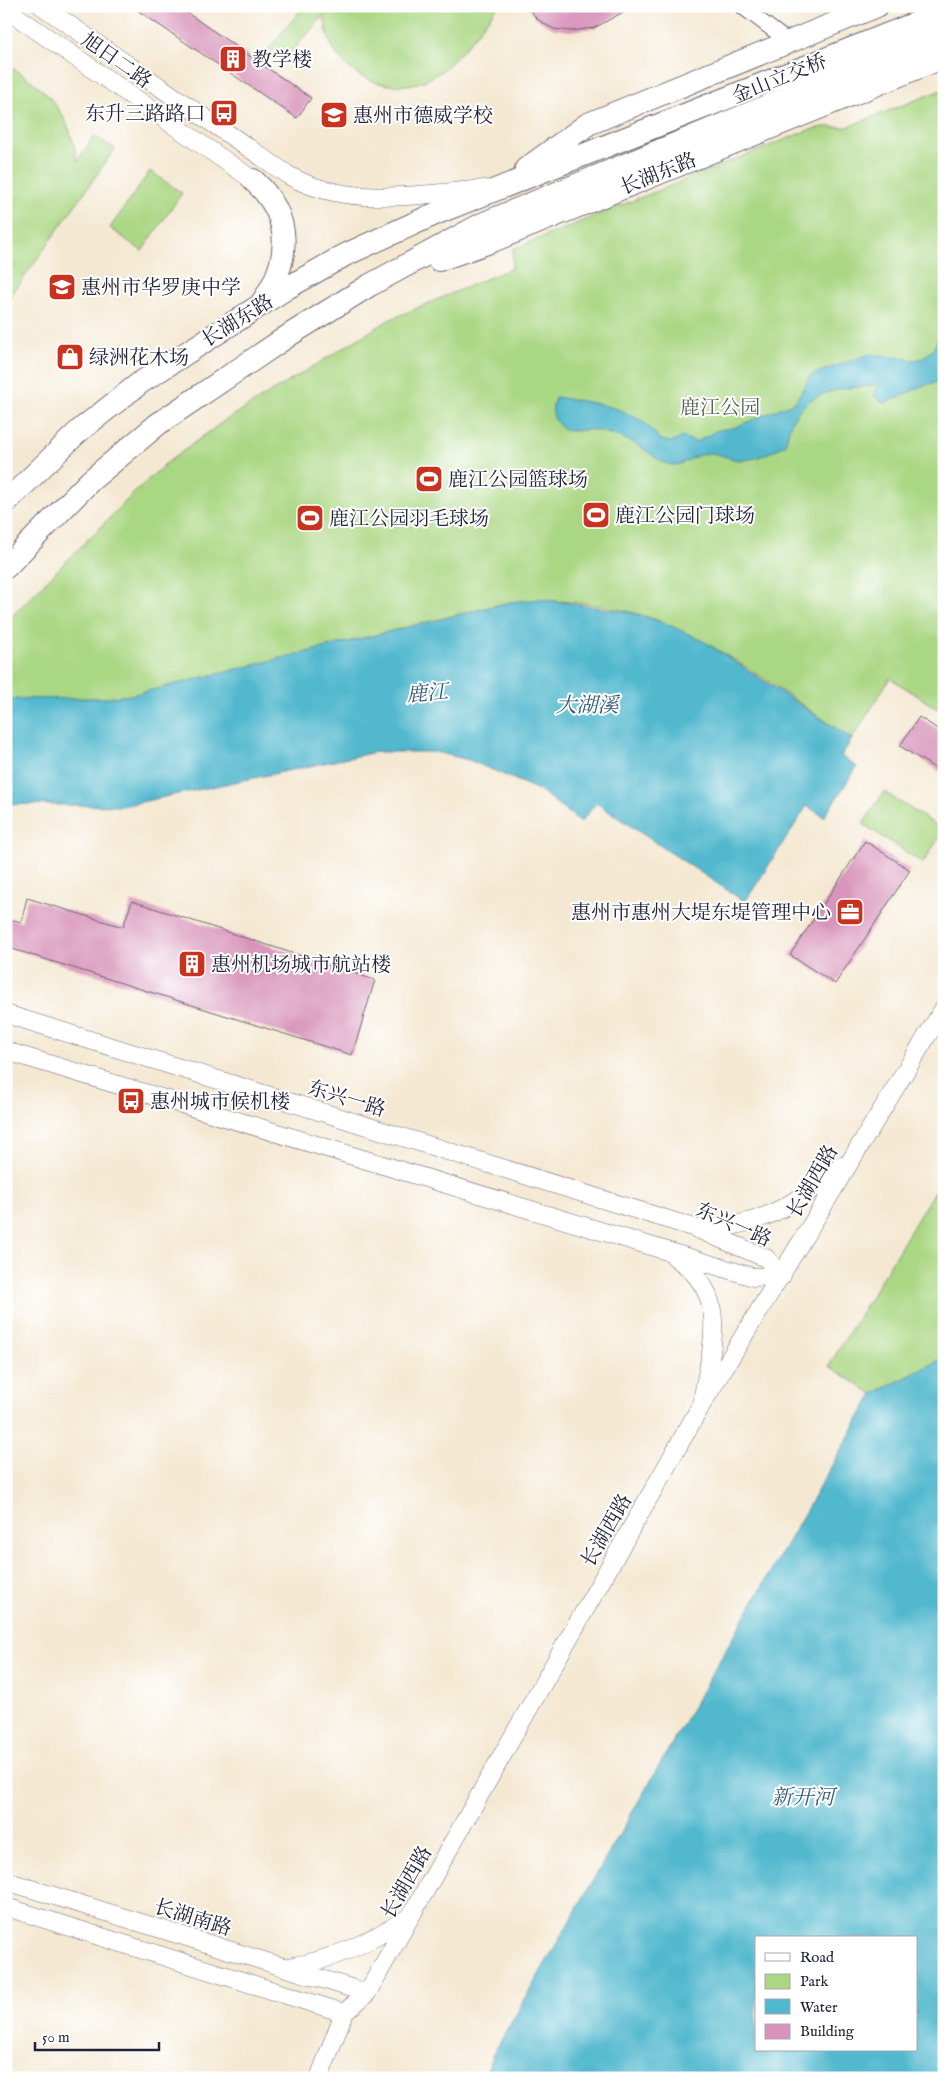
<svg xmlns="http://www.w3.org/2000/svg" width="950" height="2084" font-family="'IM FELL English','Noto Serif SC',serif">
<rect width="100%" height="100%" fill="#fff"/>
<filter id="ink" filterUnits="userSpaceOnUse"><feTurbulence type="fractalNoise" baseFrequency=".02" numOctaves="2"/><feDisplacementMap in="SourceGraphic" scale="10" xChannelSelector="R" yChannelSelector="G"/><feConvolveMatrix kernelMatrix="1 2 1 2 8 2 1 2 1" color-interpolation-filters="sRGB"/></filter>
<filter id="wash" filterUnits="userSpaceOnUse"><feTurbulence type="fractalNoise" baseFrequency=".0096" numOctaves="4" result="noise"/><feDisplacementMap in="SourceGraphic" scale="20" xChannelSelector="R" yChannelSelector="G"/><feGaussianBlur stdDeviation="1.12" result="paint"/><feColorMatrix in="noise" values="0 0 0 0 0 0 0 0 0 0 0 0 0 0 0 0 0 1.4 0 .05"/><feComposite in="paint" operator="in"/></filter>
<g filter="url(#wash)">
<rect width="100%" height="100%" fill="#f4e8d2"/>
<!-- green -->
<path fill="#aad783" stroke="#667c5f" d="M304,6H498C481,27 461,57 440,72C407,97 357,86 335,52C328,41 326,28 324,15L282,63L267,51Z
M6,65C47,86 71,115 77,161L94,136L115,149L6,303Z
M944,89V648L939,656L944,659V713L890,678L852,739C792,699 733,653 667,624C622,605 558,597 509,602L132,695L104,698L6,699V622L138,489L164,465L224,421L389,320L512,268L513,249L806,131L822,127H847Z
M150,171L182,193L142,251L110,228Z
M884,792L944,830L923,863L863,824Z
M944,1175V1358L873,1394L829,1366Z"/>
<!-- water -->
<path fill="#51b8ce" stroke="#3a6d84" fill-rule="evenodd" d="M944,326V382C917,382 907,398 883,403L874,396L879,385C849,388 810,388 793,419C789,426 788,436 785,445C771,452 756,461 739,460C729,459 719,453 709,453C696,453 685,465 674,465C661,465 651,453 641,447C627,439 610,433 594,430C583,428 570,435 561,427C552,420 550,406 556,397C593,403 638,406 660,440L672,442L683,437L696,442L718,430L733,428L795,402L811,375L870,354L914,360L923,358L933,349Z
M541,599L629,612L665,623L705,642L852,739L841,756L857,767L824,817L807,806L745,902L596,803L581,822L539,790L469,760L435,752H376L122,806L6,804V699L104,698L132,695L510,602Z
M944,1358V2078H484L492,2056L873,1394ZM756,1938H916V2050H756Z"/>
<g id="blocks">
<!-- building -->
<path fill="#d894ba" d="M131,6H177L311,98L297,118Z
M527,6H634L594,28L570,31L554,29L546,25L536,18Z
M919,717L944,733V774L900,746Z
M865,841L910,870L835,984L790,955Z
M27,898L123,927L132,901L375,980L352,1055L6,947V918L21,922Z"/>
</g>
</g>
<g filter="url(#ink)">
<use href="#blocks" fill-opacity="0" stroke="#6c6770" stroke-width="1"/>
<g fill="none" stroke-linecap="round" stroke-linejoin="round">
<defs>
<path id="minor" d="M741,6L789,42"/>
<path id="tertiary" d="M42,6L288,175C347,209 420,194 485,189
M6,9L253,180
M6,1014L695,1228L766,1258L782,1276
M6,1051L753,1277L782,1276
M702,1228C760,1228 798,1203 841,1166
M675,1257C729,1293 713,1341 703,1396
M6,1881L367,1993
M6,1907L344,2013
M288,1967C332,1961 371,1941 408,1918
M319,2078L344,2013L367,1993L702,1404L944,1008"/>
<path id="primary" d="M526,169L588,124L877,6
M253,180C294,217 291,261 261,304
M439,260L490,242L944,57
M6,502L79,431L140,383L287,288L345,255L437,213L944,12
M6,567L90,481L158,424L291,334L370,285L482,224L944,33"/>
</defs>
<!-- minor casing -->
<use href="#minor" stroke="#6c6770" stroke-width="16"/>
<!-- tertiary casing -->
<use href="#tertiary" stroke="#6c6770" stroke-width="19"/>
<!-- primary casing -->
<use href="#primary" stroke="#6c6770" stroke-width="24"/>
<!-- minor -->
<use href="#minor" stroke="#fff" stroke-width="14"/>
<!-- tertiary -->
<use href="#tertiary" stroke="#fff" stroke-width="18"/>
<!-- primary -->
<use href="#primary" stroke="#fff" stroke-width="22"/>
</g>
</g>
<!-- icons -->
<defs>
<symbol id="building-square" viewBox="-11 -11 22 22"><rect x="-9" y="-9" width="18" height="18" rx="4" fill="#c8321e" stroke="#fff"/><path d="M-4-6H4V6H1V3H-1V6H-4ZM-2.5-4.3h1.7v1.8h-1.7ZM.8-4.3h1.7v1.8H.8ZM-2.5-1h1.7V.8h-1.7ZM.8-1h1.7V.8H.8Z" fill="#fff"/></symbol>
<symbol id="bus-square" viewBox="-11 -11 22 22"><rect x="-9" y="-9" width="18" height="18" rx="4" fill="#c8321e" stroke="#fff"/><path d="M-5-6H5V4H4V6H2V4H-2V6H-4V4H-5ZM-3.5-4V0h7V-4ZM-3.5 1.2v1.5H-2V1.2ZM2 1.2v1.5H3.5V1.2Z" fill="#fff"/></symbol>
<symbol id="school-square" viewBox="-11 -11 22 22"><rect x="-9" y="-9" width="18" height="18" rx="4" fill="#c8321e" stroke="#fff"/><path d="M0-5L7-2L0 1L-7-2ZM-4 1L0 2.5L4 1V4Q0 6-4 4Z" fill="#fff"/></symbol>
<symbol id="shop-square" viewBox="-11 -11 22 22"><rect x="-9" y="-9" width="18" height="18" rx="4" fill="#c8321e" stroke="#fff"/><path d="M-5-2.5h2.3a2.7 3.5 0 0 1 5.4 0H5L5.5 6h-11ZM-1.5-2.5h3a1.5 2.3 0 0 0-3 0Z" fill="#fff"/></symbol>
<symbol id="stadium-square" viewBox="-11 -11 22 22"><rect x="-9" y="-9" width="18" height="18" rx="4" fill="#c8321e" stroke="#fff"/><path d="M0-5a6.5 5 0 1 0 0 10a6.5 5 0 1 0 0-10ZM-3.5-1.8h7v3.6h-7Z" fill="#fff"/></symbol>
<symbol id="office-square" viewBox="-11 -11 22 22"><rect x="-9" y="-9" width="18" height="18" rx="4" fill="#c8321e" stroke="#fff"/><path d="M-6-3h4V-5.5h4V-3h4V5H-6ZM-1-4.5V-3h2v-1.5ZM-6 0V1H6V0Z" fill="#fff"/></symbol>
</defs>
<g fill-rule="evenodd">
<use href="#building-square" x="217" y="43" width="32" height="32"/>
<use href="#bus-square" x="208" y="97" width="32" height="32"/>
<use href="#school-square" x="318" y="99" width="32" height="32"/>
<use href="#school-square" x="46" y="271" width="32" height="32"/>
<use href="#shop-square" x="54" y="341" width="32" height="32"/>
<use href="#stadium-square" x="413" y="463" width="32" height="32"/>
<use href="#stadium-square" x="580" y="499" width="32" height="32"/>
<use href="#stadium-square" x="294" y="502" width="32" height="32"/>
<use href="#office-square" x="834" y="896" width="32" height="32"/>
<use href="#building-square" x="176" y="948" width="32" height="32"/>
<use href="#bus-square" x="115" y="1085" width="32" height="32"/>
</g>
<g text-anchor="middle" stroke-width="4" stroke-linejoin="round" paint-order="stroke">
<!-- poi labels -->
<g font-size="20" fill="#22223b" stroke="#fff" text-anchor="start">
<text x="252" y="66">教学楼</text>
<text x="205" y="120" text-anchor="end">东升三路路口</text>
<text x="353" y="122">惠州市德威学校</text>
<text x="81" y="294">惠州市华罗庚中学</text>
<text x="89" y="364">绿洲花木场</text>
<text x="448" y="486">鹿江公园篮球场</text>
<text x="615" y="522">鹿江公园门球场</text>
<text x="329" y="525">鹿江公园羽毛球场</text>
<text x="831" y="919" text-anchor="end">惠州市惠州大堤东堤管理中心</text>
<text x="211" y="971">惠州机场城市航站楼</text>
<text x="150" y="1108">惠州城市候机楼</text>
</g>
<!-- street labels -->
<g font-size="20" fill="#22223b" stroke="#fff">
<text transform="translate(117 60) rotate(35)" y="7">旭日二路</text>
<text transform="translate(779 78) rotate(-22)" y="7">金山立交桥</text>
<text transform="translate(658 173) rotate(-22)" y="7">长湖东路</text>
<text transform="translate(237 320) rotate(-32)" y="7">长湖东路</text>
<text transform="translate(347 1098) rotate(17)" y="7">东兴一路</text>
<text transform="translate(812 1181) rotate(-60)" y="7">长湖西路</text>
<text transform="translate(734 1224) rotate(24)" y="7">东兴一路</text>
<text transform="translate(606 1530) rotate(-60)" y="7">长湖西路</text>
<text transform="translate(406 1882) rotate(-60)" y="7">长湖西路</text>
<text transform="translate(193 1917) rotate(17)" y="7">长湖南路</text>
</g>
<!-- park labels -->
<g font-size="20" fill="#526154" stroke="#fff">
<text x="720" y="414">鹿江公园</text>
</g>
<!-- water labels -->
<g font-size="21" font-style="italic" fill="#355e76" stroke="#fff">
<text transform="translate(427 693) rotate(-5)" y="7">鹿江</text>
<text x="587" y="712">大湖溪</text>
<text x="803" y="1804">新开河</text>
</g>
</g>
<!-- margin -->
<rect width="950" height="2084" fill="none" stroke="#fff" stroke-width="25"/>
<!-- legend -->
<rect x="755" y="1936" width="162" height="115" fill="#ffffff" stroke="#a7a7b1"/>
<rect x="765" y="1953" width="25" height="8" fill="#ffffff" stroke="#a7a7b1"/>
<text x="800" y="1962" font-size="15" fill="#22223b">Road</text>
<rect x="765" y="1974" width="25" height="15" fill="#aad783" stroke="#a7a7b1"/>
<text x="800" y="1986" font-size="15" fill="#22223b">Park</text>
<rect x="765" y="1999" width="25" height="15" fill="#51b8ce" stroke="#a7a7b1"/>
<text x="800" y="2012" font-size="15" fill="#22223b">Water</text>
<rect x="765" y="2024" width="25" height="15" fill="#d894ba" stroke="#a7a7b1"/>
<text x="800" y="2036" font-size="15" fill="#22223b">Building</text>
<!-- scale -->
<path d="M35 2042v8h124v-8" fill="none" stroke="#22223b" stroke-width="2.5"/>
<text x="42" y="2042" font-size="15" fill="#22223b" stroke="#ffffff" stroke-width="4" paint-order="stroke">50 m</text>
</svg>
